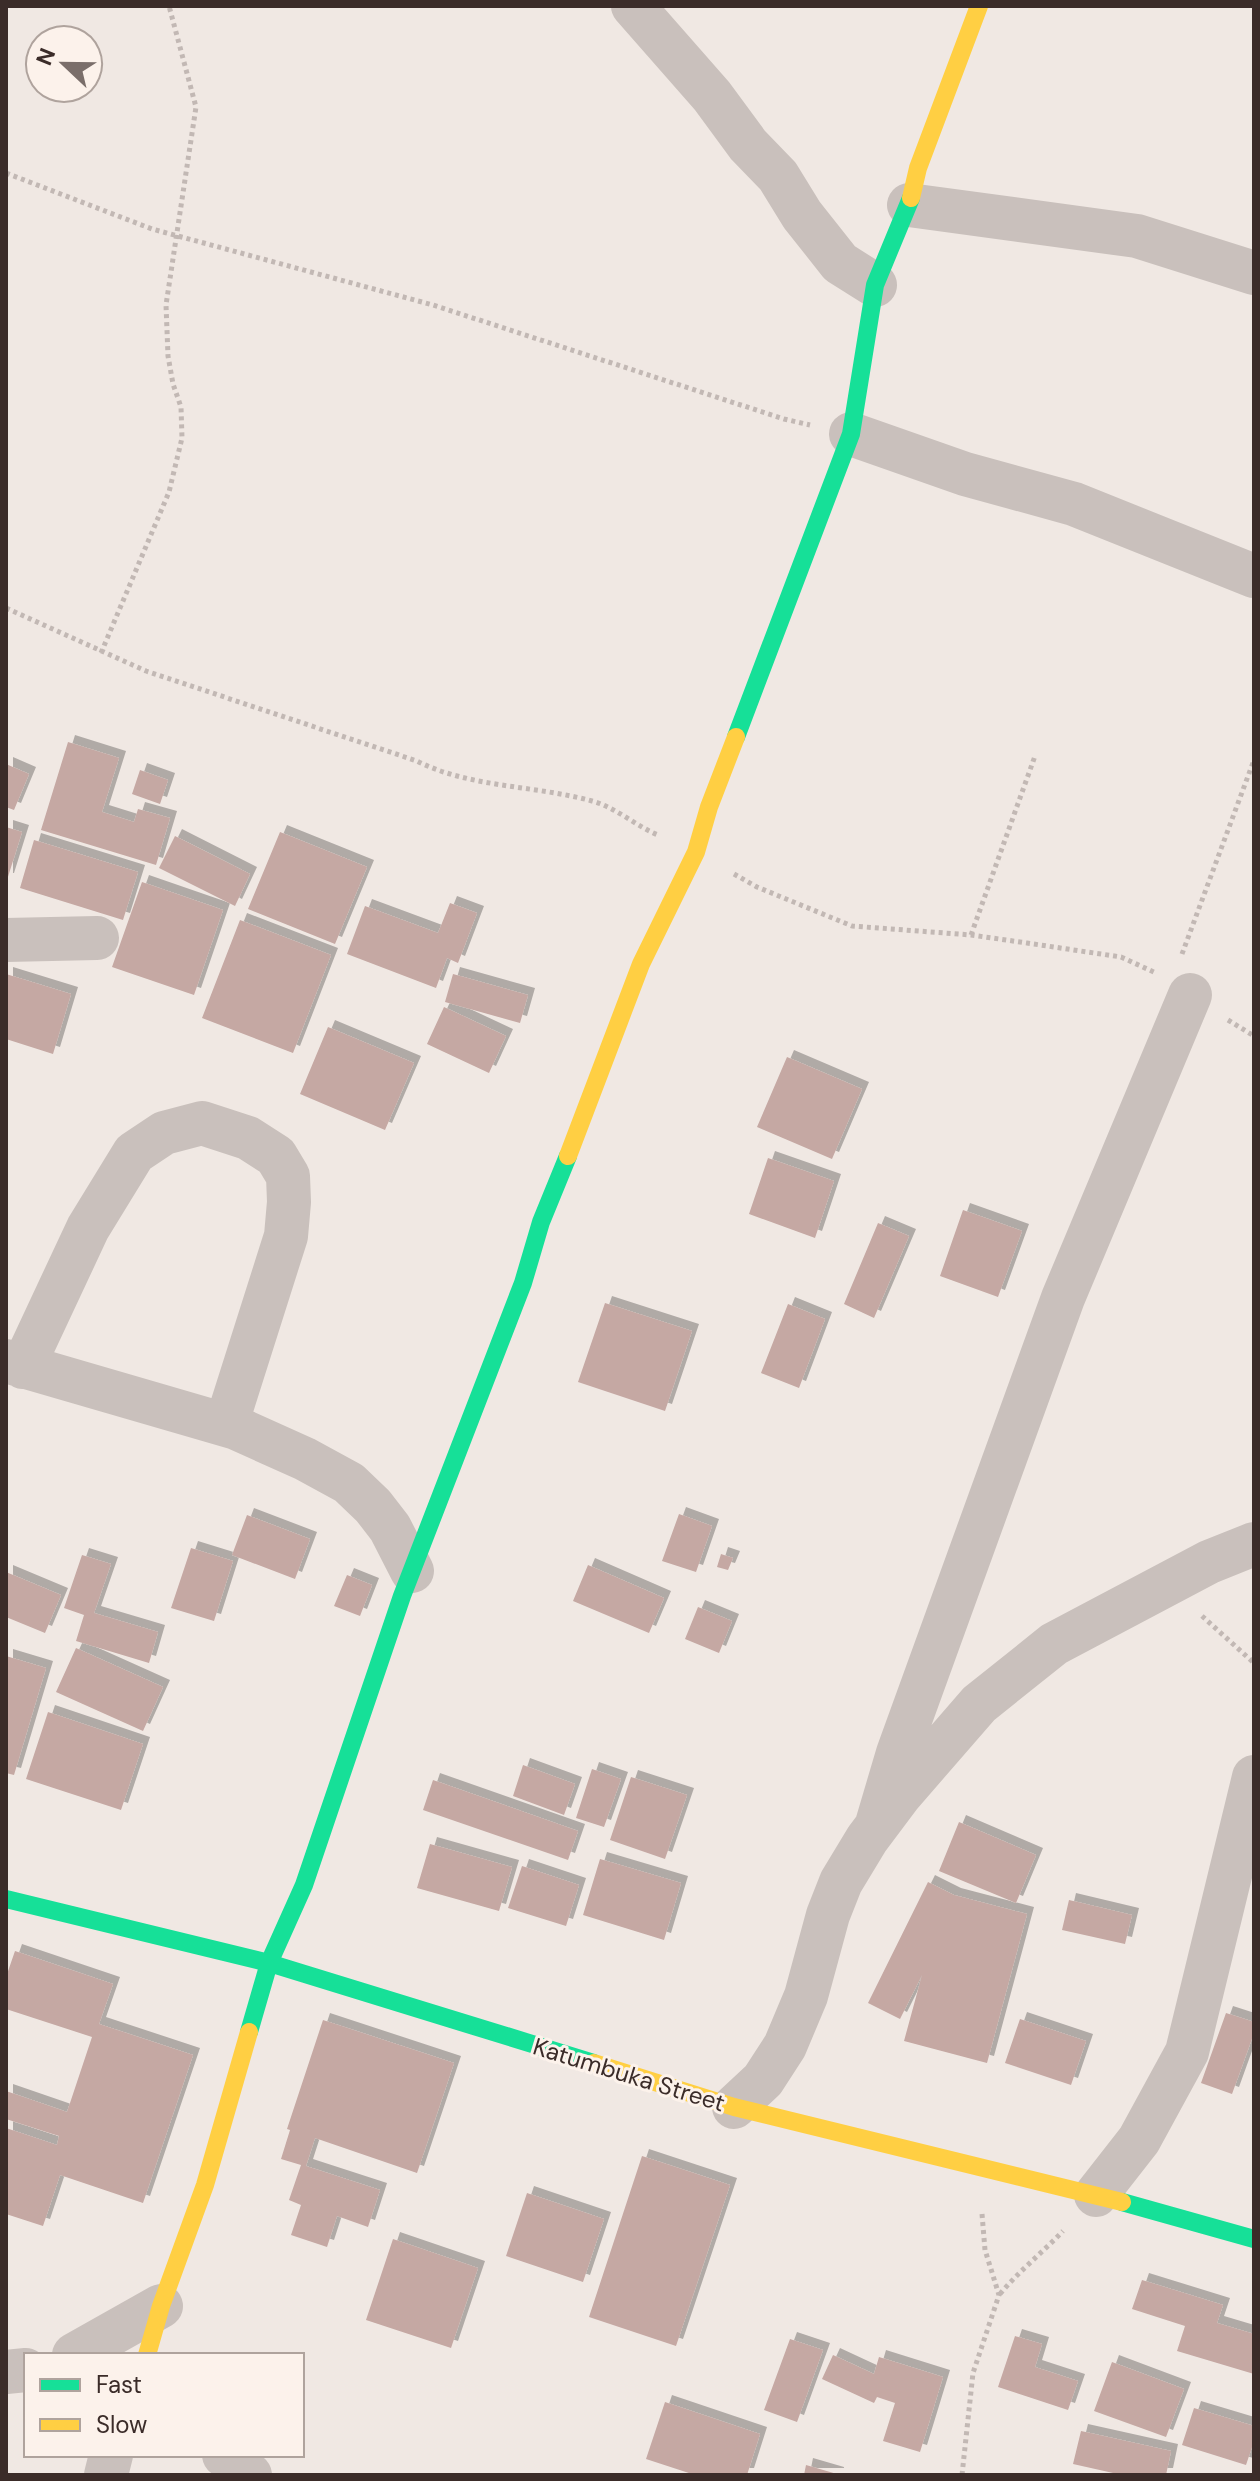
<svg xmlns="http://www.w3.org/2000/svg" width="1260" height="2481" font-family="'DM Sans',sans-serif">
<defs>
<filter id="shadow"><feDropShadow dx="7" dy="-7" stdDeviation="0" flood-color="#0004"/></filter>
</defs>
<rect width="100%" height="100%" fill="#f0e8e3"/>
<!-- building -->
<path fill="#c5a8a3" filter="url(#shadow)" d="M68,742L119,758L102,812L134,822L138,809L170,818L156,865L41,830Z
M6,764L29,774L14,810L6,807Z
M140,770L168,780L160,804L132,794Z
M6,827L22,832L7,880H6Z
M280,832L367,867L335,944L248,909Z
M175,836L250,874L235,906L159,868Z
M34,840L138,872L123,920L20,888Z
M142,882L223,910L194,995L112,967Z
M450,903L477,913L458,963L447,958L436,988L347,954L365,906L438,933Z
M240,920L331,955L293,1053L202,1018Z
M6,974L71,994L53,1054L6,1039Z
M453,974L528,995L520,1023L445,1002Z
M444,1007L506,1036L489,1073L427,1044Z
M328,1027L414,1063L385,1130L300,1094Z
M787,1057L862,1089L832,1159L757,1127Z
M768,1158L834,1181L815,1238L749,1214Z
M963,1210L1022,1231L998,1297L940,1276Z
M878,1223L909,1236L874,1318L844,1304Z
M605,1303L692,1331L665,1411L578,1382Z
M788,1304L825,1319L799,1388L761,1373Z
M679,1514L712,1526L696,1572L662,1561Z
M247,1515L310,1539L295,1579L232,1555Z
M191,1548L233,1561L214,1621L171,1608Z
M721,1554L733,1558L728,1570L717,1567Z
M82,1555L111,1564L94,1613L158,1632L149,1663L76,1641L84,1615L64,1608Z
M588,1565L664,1598L649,1633L573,1601Z
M6,1572L61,1595L45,1633L6,1617Z
M347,1575L372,1585L360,1616L334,1606Z
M698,1607L732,1621L719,1653L685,1639Z
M76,1648L163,1687L143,1731L56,1692Z
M6,1656L46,1668L14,1775L6,1773Z
M48,1712L143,1744L121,1810L26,1779Z
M523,1765L575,1784L564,1815L513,1796Z
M592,1769L621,1779L604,1827L576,1818Z
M631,1777L687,1795L665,1859L610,1840Z
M433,1780L578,1831L568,1860L423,1810Z
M959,1822L1036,1855L1016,1903L939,1871Z
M430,1844L512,1867L499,1911L417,1888Z
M600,1859L681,1883L664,1940L583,1915Z
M522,1866L579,1885L566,1926L508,1908Z
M928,1882L954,1895L1027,1914L987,2063L904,2041L922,1975L900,2019L868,2003Z
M1069,1900L1132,1915L1125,1944L1062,1930Z
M15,1951L113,1984L99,2024L193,2055L143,2203L60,2175L43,2226L6,2214V2128L57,2145L59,2136L6,2119V2091L67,2112L92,2037L6,2009V1977Z
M1226,2013L1254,2022V2033L1232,2094L1201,2083Z
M1020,2019L1086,2041L1071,2085L1005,2063Z
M323,2020L454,2063L417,2173L315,2138L306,2166L380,2190L368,2227L337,2216L327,2247L291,2235L301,2205L289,2200L301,2165L281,2159L290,2130L287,2129Z
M642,2156L730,2185L676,2346L589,2317Z
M527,2193L604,2219L583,2282L506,2256Z
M393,2239L478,2268L451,2348L366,2320Z
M1142,2280L1223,2305L1217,2323L1254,2334V2374L1177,2351L1185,2326L1132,2309Z
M1015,2336L1042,2344L1035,2367L1078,2381L1068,2410L998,2387Z
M790,2339L823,2350L797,2422L764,2410Z
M833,2355L874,2374L879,2357L943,2377L920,2452L883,2441L895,2403L877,2397L874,2403L822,2379Z
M1112,2362L1184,2389L1166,2437L1094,2411Z
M665,2402L760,2434L747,2475H695L646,2459Z
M1194,2408L1254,2426V2441L1246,2465L1182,2445Z
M1081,2431L1171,2451L1166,2475H1122L1073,2464Z
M806,2465L837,2474V2475H804Z"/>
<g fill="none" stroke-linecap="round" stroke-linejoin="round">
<!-- path -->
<path stroke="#c2b8b4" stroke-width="5" stroke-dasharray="4 4" stroke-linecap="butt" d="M6,173L152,229L433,305L784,419L810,425
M6,608L146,671L417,761C470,788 534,785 592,801C615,807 636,826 658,835
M101,653L169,492L182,438L181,407L173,384L168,356L166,305L196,107L169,6
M734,874L757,887L852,926L971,935L1027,943L1121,957L1156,973
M971,935L1035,756
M1182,954L1254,760
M1228,1020L1254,1036
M1202,1616L1254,1663
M1000,2294C1019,2271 1042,2253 1063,2231
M962,2475L973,2373L999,2295L985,2250L982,2214"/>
<!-- street -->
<path stroke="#c9c0bc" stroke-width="44" d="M633,6L712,96L748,145L778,176L802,215L840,263L875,285
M909,205L1137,236L1254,273
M851,434L965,474L1074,504L1254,576
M6,940L97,938
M6,1361L236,1428L305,1459L349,1483L373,1506L390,1528L412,1571
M23,1367L88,1228L134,1153L164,1133L202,1123L248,1138L276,1156L288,1176L289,1202L286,1236L226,1425
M877,1824L898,1753L1063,1298L1190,995
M734,2107L763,2080L785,2046L806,1996L828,1915L841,1882L867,1839L900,1795L979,1704L1054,1644L1209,1562L1254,1544
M1096,2195L1139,2140L1187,2052L1254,1777
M74,2355L161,2306
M6,2372L26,2370
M224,2455L250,2475
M106,2475L111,2455"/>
<!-- fast -->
<path stroke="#16e098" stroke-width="18" d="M736,737L851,434L875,285L911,198
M6,1899L269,1963L594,2063
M249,2032L269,1963L304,1885L402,1596L523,1283L541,1222L568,1156
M1122,2202L1254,2239"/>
<!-- slow -->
<path stroke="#ffcf43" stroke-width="18" d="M911,198L918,168L979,6
M568,1156L641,964L696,852L709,807L736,737
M594,2063L734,2107L1122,2202
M147,2355L161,2306L205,2185L249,2032"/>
</g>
<g text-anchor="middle" stroke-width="6" stroke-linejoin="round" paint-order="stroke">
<!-- street labels -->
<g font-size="24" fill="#3b2c29" stroke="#fcf2eb">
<text transform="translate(629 2075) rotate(17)" y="8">Katumbuka Street</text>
</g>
</g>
<!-- border -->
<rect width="1260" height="2481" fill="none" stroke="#3b2c29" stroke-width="16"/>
<!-- legend -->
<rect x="24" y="2353" width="280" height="104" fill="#fcf2eb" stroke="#afa39d" stroke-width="2"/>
<rect x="40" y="2379" width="40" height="12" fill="#16e098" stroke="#afa39d" stroke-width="2"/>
<text x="96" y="2393" font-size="24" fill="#3b2c29">Fast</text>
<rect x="40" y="2419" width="40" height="12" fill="#ffcf43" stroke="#afa39d" stroke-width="2"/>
<text x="96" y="2433" font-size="24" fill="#3b2c29">Slow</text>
<!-- north arrow -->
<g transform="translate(64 64) rotate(292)"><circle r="38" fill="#fcf2eb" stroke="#afa39d" stroke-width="2"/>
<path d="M0-6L14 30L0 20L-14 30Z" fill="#7a6e6a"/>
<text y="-12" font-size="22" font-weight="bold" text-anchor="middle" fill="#3b2c29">N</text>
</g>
</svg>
